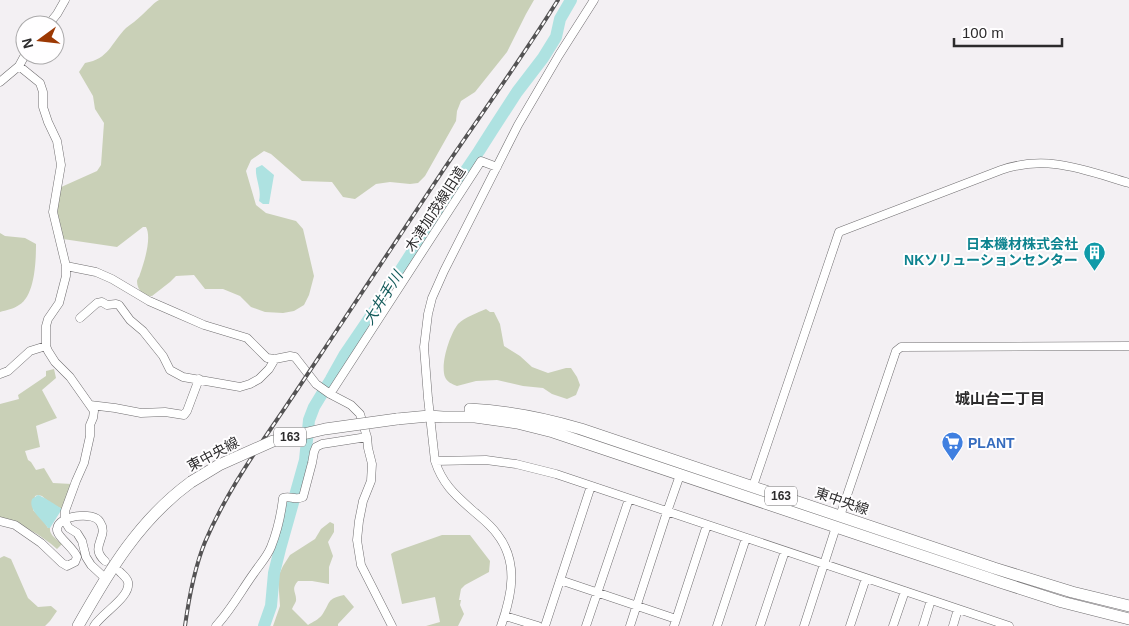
<svg xmlns="http://www.w3.org/2000/svg" width="1129" height="626" font-family="Arial,'Noto Sans JP',sans-serif">
<rect width="100%" height="100%" fill="#f3f0f3"/>
<!-- green -->
<path fill="#c9d0b7" d="M159,0H534L526,14L507,52L475,92L461,101L457,111L456,121L425,176L418,183L410,184L390,182L376,184L355,199L343,197L332,182L302,181L271,154L264,151L251,160L246,171L256,205L266,213L296,221L303,229L314,276L309,295L304,305L294,311L283,313L265,312L251,307L240,296L223,289H205L194,275L176,276L170,282L152,296C144,297 137,290 137,281C138,277 139,278 140,274C144,263 152,238 146,227H143L117,247L63,239L57,210L59,188L97,171L101,165L104,123L95,109L93,96L79,72L85,63C109,59 111,43 126,28C131,24 137,20 142,15C148,10 152,4 159,0Z
M0,233L5,236L25,238L36,244C36,261 35,296 19,305C14,309 6,310 0,312Z
M486,309L490,312H494L500,324L504,346L520,356L532,367L548,373L566,368H571L577,377L580,385L576,395L567,399L552,394L543,388L523,386L497,380L476,381L457,386C452,384 447,382 445,377C440,364 450,334 458,324C465,317 477,313 486,309Z
M54,369L56,378L42,390L57,418L36,426L40,447L25,451L28,460L31,462L36,470L44,468L53,483L72,484L64,507L62,509L50,503L42,496L38,495L35,496L33,510L43,520L48,528H50C49,535 57,539 62,544L57,549C41,535 21,523 0,518V404L19,399L18,395L46,376V371Z
M330,522L334,524V532L328,542L333,556L329,567V584L312,581H298C290,590 297,592 296,601C295,604 293,606 292,609L308,625C313,622 319,619 322,615C331,602 326,599 344,595L354,607L338,624V626H273L280,606L278,577L283,566L290,555L315,539L321,529Z
M442,535H470L490,561L489,572L465,585L461,589L459,600H461L460,605L464,614L458,626H426L440,622L435,597L402,604L391,554L394,552Z
M4,556L11,559L28,598L38,607L51,606L57,611L50,621L45,626H0V558Z"/>
<!-- water -->
<path fill="#aee2e1" d="M262,165L274,175L269,204H263L259,201C262,189 255,179 256,168Z
M38,495C42,496 58,506 62,509L50,528H48C42,519 28,510 32,499Z"/>
<g fill="none" stroke-linecap="round" stroke-linejoin="round">
<!-- river -->
<path stroke="#aee2e1" stroke-width="12" d="M264,626L271,606L274,573L280,549L305,460L309,420L314,407L331,379L345,354L379,304L437,213L479,151L493,129L517,92L543,58L556,37L560,19L571,0"/>
<defs>
<path id="minor" d="M48,25L57,14L65,0
M19,66L40,83L43,92V107L48,122L57,141L61,165L53,212L66,266V276L59,303L48,319L46,326V346L48,351L55,362L70,377L94,411L93,418L90,425V436L84,463L76,481L65,511V517L66,523L69,528L77,533L82,541L86,557L91,565L105,578
M0,82L19,66L25,55
M66,266L96,272L112,279L149,301L172,311L204,325L247,338L267,358L275,359L290,356L295,357L316,384L330,394L351,405L360,414L367,437L368,448L372,464L371,481L363,501L359,521L357,540L361,565L392,626
M80,318L97,303L102,302L107,305L116,304L119,305L130,320L143,331L163,356L170,370L183,377L240,387L250,384L259,379L269,369L275,359
M0,374L8,371L30,351L46,346
M330,394L481,161L497,167
M90,405L115,408L141,413L165,412L184,415L187,411L199,379
M435,461L486,460L516,464L556,474L1009,626
M753,486L839,232L1001,170C1047,154 1084,170 1129,183
M840,516L896,351L901,347L1129,346
M0,521L15,525L41,543L62,563L67,566L75,562L77,557C74,548 56,536 57,529C58,515 94,511 100,522C110,537 88,546 105,561
M560,580L676,619
M505,616L538,626
M94,626C102,613 131,597 128,582C127,578 123,575 120,572
M216,626C231,610 241,591 254,573C260,564 267,557 271,547C277,532 281,515 283,498C291,495 294,501 303,497L312,463L314,452L316,447L322,444L367,437
M501,626C512,595 519,562 497,534C490,524 480,517 471,509C454,494 442,483 435,461L428,398L424,347L428,314L432,298L444,271L518,125L559,55L594,0
M545,626L591,486
M586,626L629,499
M630,626L667,512L680,475
M674,626L707,525
M717,626L746,538
M760,626L785,551
M804,626L836,527
M850,626L866,578
M893,626L905,591
M923,626L931,600
M953,626L958,609"/>
<path id="highway" d="M470,409C508,411 544,418 581,429L994,568L1072,592L1129,606
M397,419L429,416L443,417H475L517,423L553,432L1003,583L1062,602L1129,619
M78,626C109,571 139,520 191,482"/>
</defs>
<!-- minor casing -->
<use href="#minor" stroke="#706e70" stroke-width="9"/>
<!-- highway casing -->
<use href="#highway" stroke="#706e70" stroke-width="12"/>
<!-- minor -->
<use href="#minor" stroke="#fff" stroke-width="8"/>
<!-- highway -->
<use href="#highway" stroke="#fff" stroke-width="11"/>
<defs>
<path id="rail" d="M185,626C189,597 194,569 205,542C223,500 248,462 274,424C294,395 313,366 333,336C370,281 407,225 444,169C482,113 522,58 558,0"/>
</defs>
<!-- rail casing -->
<use href="#rail" stroke="#545354" stroke-width="4"/>
<!-- rail -->
<use href="#rail" stroke="#fffeff" stroke-width="2" stroke-dasharray="5.5" stroke-linecap="butt"/>
<defs>
<path id="highway-bridge" d="M191,482L219,465L273,441L325,429L397,419"/>
</defs>
<!-- highway-bridge casing -->
<use href="#highway-bridge" stroke="#706e70" stroke-width="12" stroke-linecap="butt"/>
<!-- highway-bridge -->
<use href="#highway-bridge" stroke="#fff" stroke-width="11"/>
</g>
<!-- icons -->
<defs>
<symbol id="building-pin" viewBox="-11 -11 22 30"><path d="M0 17L-7.5 6A9.5 9.5 0 1 1 7.5 6Z" fill="#0f9aa8" stroke="#fffeff"/><path d="M-4-6H4V6H1V3H-1V6H-4ZM-2.5-4.3h1.7v1.8h-1.7ZM.8-4.3h1.7v1.8H.8ZM-2.5-1h1.7V.8h-1.7ZM.8-1h1.7V.8H.8Z" fill="#fff"/></symbol>
<symbol id="supermarket-pin" viewBox="-11 -11 22 30"><path d="M0 17L-7.5 6A9.5 9.5 0 1 1 7.5 6Z" fill="#3f7fe0" stroke="#fffeff"/><path d="M-6-5.5h2.5l.6 2H6L4.5 2H-2.5L-4.4-4H-6ZM-1.5 3.2a1.3 1.3 0 1 0 .1 0ZM3 3.2a1.3 1.3 0 1 0 .1 0Z" fill="#fff"/></symbol>
</defs>
<g fill-rule="evenodd">
<use href="#building-pin" x="1082" y="240" width="25" height="34"/>
<use href="#supermarket-pin" x="940" y="430" width="25" height="34"/>
</g>
<g text-anchor="middle" stroke-width="4" stroke-linejoin="round" paint-order="stroke">
<!-- shield labels -->
<g fill="#fffeff" stroke="#6b6a6b" stroke-width="1">
<rect x="274" y="427.5" width="32" height="19" rx="4"/>
<rect x="765" y="486.5" width="32" height="19" rx="4"/>
</g>
<g font-size="12" font-weight="bold" fill="#2c2b2c">
<text x="290" y="441">163</text>
<text x="781" y="500">163</text>
</g>
<!-- street labels -->
<g font-size="14" fill="#2c2b2c" stroke="#fffeff">
<text transform="translate(435 209) rotate(-57)" y="5">木津加茂線旧道</text>
<text transform="translate(213 454) rotate(-28)" y="5">東中央線</text>
<text transform="translate(842 501) rotate(19)" y="5">東中央線</text>
</g>
<!-- culture labels -->
<g font-size="14" font-weight="bold" fill="#0d838f" stroke="#fffeff" text-anchor="end">
<text x="1078" y="249">日本機材株式会社<tspan x="1078" dy="16">NKソリューションセンター</tspan></text>
</g>
<!-- shop labels -->
<g font-size="14" font-weight="bold" fill="#366cbe" stroke="#fffeff" text-anchor="start">
<text x="968" y="448">PLANT</text>
</g>
<!-- water labels -->
<g font-size="15" font-style="italic" fill="#145b5b" stroke="#fffeff">
<text transform="translate(383 298) rotate(-58)" y="5">大井手川</text>
</g>
<!-- neighbourhood labels -->
<g font-size="15" font-weight="bold" fill="#2c2b2c" stroke="#fffeff">
<text x="1000" y="404">城山台二丁目</text>
</g>
</g>
<!-- north arrow -->
<g transform="translate(40 40) rotate(255)"><circle r="24" fill="#fffeff" stroke="#abaaab"/>
<path d="M0-4L9 19L0 12L-9 19Z" fill="#9c3803"/>
<text y="-8" font-size="14" font-weight="bold" text-anchor="middle" fill="#2c2b2c">N</text>
</g>
<!-- scale -->
<path d="M954 38v8h108v-8" fill="none" stroke="#2c2b2c" stroke-width="2.5"/>
<text x="962" y="38" font-size="15" fill="#2c2b2c" stroke="#fffeff" stroke-width="4" paint-order="stroke">100 m</text>
</svg>
